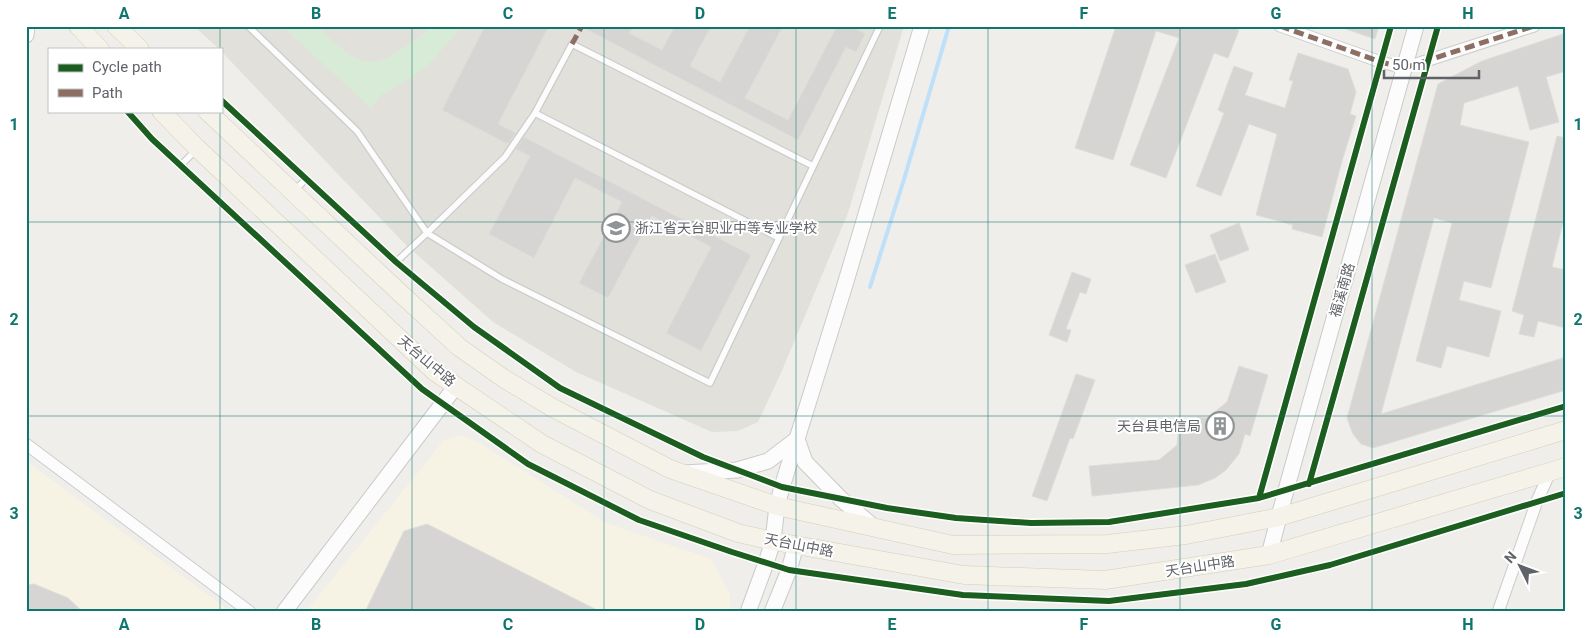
<svg xmlns="http://www.w3.org/2000/svg" width="1592" height="638" font-family="Roboto,'Noto Sans SC',sans-serif">
<rect width="100%" height="100%" fill="#efeeea"/>
<!-- commercial -->
<path fill="#f7f3e4" d="M460,435L478,442L606,523L711,559L730,594V612H306L444,440Z
M26,461L223,606L228,612H26Z"/>
<!-- education -->
<path fill="#e2e0da" d="M194,26H904L848,213L781,373L758,422L738,431L712,432L576,372L493,322L405,244L333,169L221,51V49H219Z"/>
<!-- green -->
<path fill="#d8ebd6" d="M282,26H317C332,40 357,68 379,61C387,59 393,54 400,50C412,43 422,37 430,26H459L457,32L428,65L408,80L381,95L371,108Z"/>
<g fill="none" stroke-linecap="round" stroke-linejoin="round">
<!-- stream -->
<path stroke="#bfe0f9" stroke-width="4" d="M870,287L905,176L949,26"/>
</g>
<!-- building -->
<path fill="#d6d5d3" stroke="#deddd9" d="M485,26H549L498,124L516,133L508,144L442,110Z
M580,26H633L629,33L662,50L675,26H711L690,66L720,82L750,26H783L745,98L788,120L837,26H851L865,34L856,52L846,47L798,140Z
M1116,26H1230L1239,30L1228,58L1214,53L1166,178L1130,165L1179,38L1156,31L1113,160L1075,148Z
M1343,26H1379L1375,39L1343,28Z
M1566,33V71L1546,77L1559,122L1530,130L1518,86L1464,103L1460,125L1529,142L1491,288L1464,281L1459,300L1501,311L1489,357L1447,346L1441,368L1416,361L1452,223L1434,218L1381,414L1566,357V390L1373,448L1361,444L1353,434L1347,418L1438,84L1482,61Z
M1298,53L1348,69L1356,92L1350,114L1356,116L1342,161L1322,237L1292,229L1293,225L1256,215L1277,134L1249,124L1221,196L1196,186L1224,113L1218,110L1234,66L1253,73L1245,95L1285,108L1293,81L1289,80Z
M1557,136L1566,138V210L1552,267L1566,270V328L1538,321L1534,337L1519,334L1524,315L1512,311Z
M524,137L751,255L701,351L666,333L711,247L652,216L608,298L579,283L622,202L575,178L534,258L489,234L530,156L516,149Z
M1239,223L1249,250L1220,261L1210,235Z
M1215,254L1226,282L1196,293L1185,265Z
M1072,272L1091,279L1086,294L1080,292L1066,329L1071,330L1067,342L1049,335Z
M1239,366L1268,375L1250,436L1245,434L1239,454L1226,470L1215,478L1198,485L1092,496L1089,466L1159,460L1177,445L1178,434L1198,417L1207,418L1227,402Z
M1076,374L1095,380L1073,439L1070,438L1047,501L1032,496Z
M427,524L601,612H365L404,531Z
M34,584L68,598L83,612H26V585Z"/>
<g fill="none" stroke-linecap="round" stroke-linejoin="round">
<defs>
<path id="lane" d="M248,26L357,131L427,233L396,262
M535,113L505,157L427,233L502,279L710,383L880,26
M181,165L195,151
M295,190L306,179
M779,238L535,113L572,44L813,166"/>
<path id="street" d="M1280,26L1381,62L1404,68L1534,26
M26,444L250,612
M1498,612L1537,501L1550,472"/>
<path id="secondary" d="M26,35L27,26
M684,473L737,470L768,461L797,439L805,462L841,499L875,528
M1269,555L1286,490L1416,26
M284,612L456,386
M748,612L766,563L773,541L777,506L782,487L844,288L922,26
M772,612L789,570L796,545"/>
<path id="primary" d="M78,26L100,49
M116,26L140,49
M161,111L197,148L435,372L542,444L650,500L738,533L773,541L964,575L1105,580L1269,555L1566,467
M207,111L399,292L459,347L503,378L553,408L670,469L777,506L953,545L1107,544L1186,535L1279,517L1566,430"/>
</defs>
<!-- lane casing -->
<use href="#lane" stroke="#cbcccc" stroke-width="8"/>
<!-- street casing -->
<use href="#street" stroke="#cbcccc" stroke-width="13"/>
<!-- secondary casing -->
<use href="#secondary" stroke="#cacacb" stroke-width="17"/>
<!-- primary casing -->
<use href="#primary" stroke="#d7ceb8" stroke-width="19"/>
<!-- lane -->
<use href="#lane" stroke="#fdfcfc" stroke-width="5.5"/>
<!-- street -->
<use href="#street" stroke="#fdfcfc" stroke-width="11"/>
<!-- secondary -->
<use href="#secondary" stroke="#fdfcfc" stroke-width="15"/>
<!-- primary -->
<use href="#primary" stroke="#f4f2e9" stroke-width="18"/>
<!-- quiet -->
<path stroke="#8d6e63" stroke-width="5" stroke-dasharray="10 5" stroke-linecap="butt" d="M1280,26L1381,62L1404,68L1534,26
M572,44L582,26"/>
<defs>
<path id="cycleway" d="M221,100L396,262L474,327L560,388L703,457L782,487L887,508L956,518L1031,523L1109,522L1259,498L1566,406
M127,111L152,139L422,389L528,464L639,520L732,552L789,570L963,595L1109,601L1246,584L1330,565L1566,493
M1309,484L1438,26
M1259,498L1391,26"/>
</defs>
<!-- cycleway casing -->
<use href="#cycleway" stroke="#fff" stroke-width="9"/>
<!-- cycleway -->
<use href="#cycleway" stroke="#1b5e20" stroke-width="6"/>
</g>
<!-- grid -->
<path fill="none" stroke="#0f766e" stroke-width="1" stroke-opacity="0.55" d="M220,26V49M412,26V612M604,26V612M796,26V612M988,26V612M1180,26V612M1372,26V612M220,111V612M26,222H1566M26,416H1566"/>
<!-- icons -->
<defs>
<symbol id="school-ring" viewBox="-11 -11 22 22"><circle r="9.5" fill="#fff" stroke="#919496" stroke-width="1.5"/><path d="M0-5L7-2L0 1L-7-2ZM-4 1L0 2.5L4 1V4Q0 6-4 4Z" fill="#919496"/></symbol>
<symbol id="building-ring" viewBox="-11 -11 22 22"><circle r="9.5" fill="#fff" stroke="#919496" stroke-width="1.5"/><path d="M-4-6H4V6H1V3H-1V6H-4ZM-2.5-4.3h1.7v1.8h-1.7ZM.8-4.3h1.7v1.8H.8ZM-2.5-1h1.7V.8h-1.7ZM.8-1h1.7V.8H.8Z" fill="#919496"/></symbol>
</defs>
<g fill-rule="evenodd">
<use href="#school-ring" x="600" y="212" width="32" height="32"/>
<use href="#building-ring" x="1204" y="410" width="32" height="32"/>
</g>
<g text-anchor="middle" stroke-width="4" stroke-linejoin="round" paint-order="stroke">
<!-- poi labels -->
<g font-size="14" fill="#5f6368" stroke="#fff" text-anchor="start">
<text x="635" y="233">浙江省天台职业中等专业学校</text>
<text x="1201" y="431" text-anchor="end">天台县电信局</text>
</g>
<!-- street labels -->
<g font-size="14" fill="#5f6368" stroke="#fff">
<text transform="translate(1342 290) rotate(-74)" y="5">福溪南路</text>
<text transform="translate(427 361) rotate(40)" y="5">天台山中路</text>
<text transform="translate(799 545) rotate(11)" y="5">天台山中路</text>
<text transform="translate(1200 566) rotate(-9)" y="5">天台山中路</text>
</g>
</g>
<!-- border -->
<rect width="1592" height="638" fill="none" stroke="#ffffff" stroke-width="55"/>
<!-- legend -->
<rect x="48" y="48" width="175" height="65" fill="#ffffff" stroke="#bfc1c3"/>
<rect x="58" y="64" width="25" height="8" fill="#1b5e20" stroke="#bfc1c3"/>
<text x="92" y="72" font-size="15" fill="#5f6368">Cycle path</text>
<rect x="58" y="89" width="25" height="8" fill="#8d6e63" stroke="#bfc1c3"/>
<text x="92" y="98" font-size="15" fill="#5f6368">Path</text>
<!-- north arrow -->
<g transform="translate(1520 566) rotate(312)" stroke="#ffffff" stroke-width="4" paint-order="stroke">
<path d="M0-4L9 19L0 12L-9 19Z" fill="#5f6368"/>
<text y="-8" font-size="14" font-weight="bold" text-anchor="middle" fill="#5f6368">N</text>
</g>
<!-- scale -->
<path d="M1384 70v8h95v-8" fill="none" stroke="#5f6368" stroke-width="2.5"/>
<text x="1392" y="70" font-size="15" fill="#5f6368" stroke="#ffffff" stroke-width="4" paint-order="stroke">50 m</text>
<rect x="28" y="28" width="1536" height="582" fill="none" stroke="#0f766e" stroke-width="2"/>
<g font-size="16" text-anchor="middle" font-weight="bold" fill="#0f766e">
<text x="124" y="19">A</text>
<text x="316" y="19">B</text>
<text x="508" y="19">C</text>
<text x="700" y="19">D</text>
<text x="892" y="19">E</text>
<text x="1084" y="19">F</text>
<text x="1276" y="19">G</text>
<text x="1468" y="19">H</text>
<text x="14" y="130">1</text>
<text x="1578" y="130">1</text>
<text x="14" y="325">2</text>
<text x="1578" y="325">2</text>
<text x="14" y="519">3</text>
<text x="1578" y="519">3</text>
<text x="124" y="630">A</text>
<text x="316" y="630">B</text>
<text x="508" y="630">C</text>
<text x="700" y="630">D</text>
<text x="892" y="630">E</text>
<text x="1084" y="630">F</text>
<text x="1276" y="630">G</text>
<text x="1468" y="630">H</text>
</g>
</svg>
